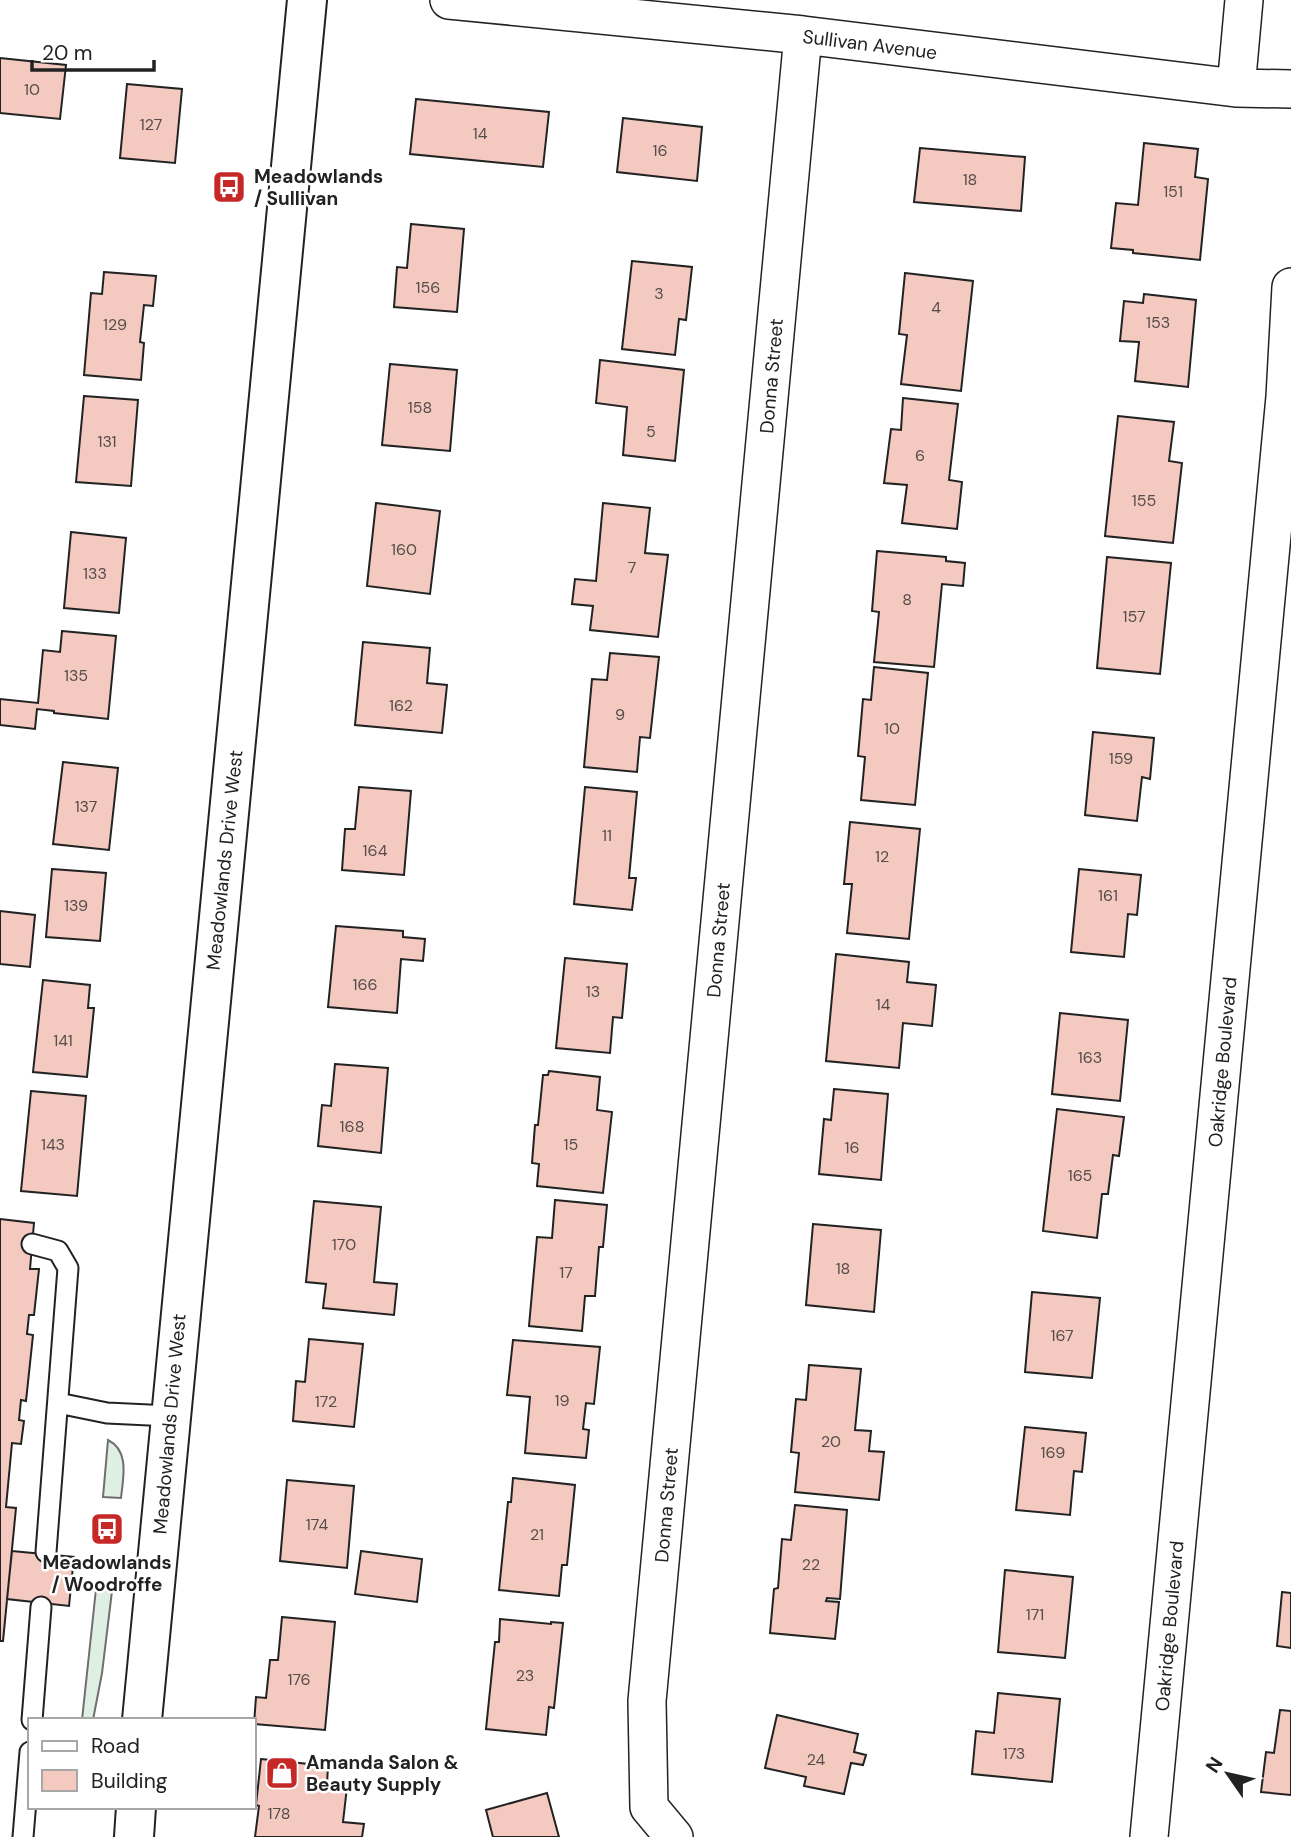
<svg xmlns="http://www.w3.org/2000/svg" width="1291" height="1837" font-family="'DM Sans',sans-serif">
<rect width="100%" height="100%" fill="#fff"/>
<!-- green -->
<path fill="#e0efe3" stroke="#6f6f6f" stroke-width="2" d="M108,1440C130,1451 123,1478 121,1498L103,1497Z
M96,1589L112,1591L102,1673L93,1720H82Z"/>
<!-- building -->
<path fill="#f3c9c0" stroke="#222" stroke-width="2" d="M0,58L66,65L60,119L0,113Z
M127,84L182,89L175,163L120,158Z
M416,99L549,112L543,167L410,154Z
M623,118L702,127L697,181L617,172Z
M1144,143L1198,149L1195,177L1208,179L1200,260L1133,253V250L1111,248L1116,203L1138,205Z
M920,148L1025,157L1021,211L914,202Z
M411,224L464,229L457,312L394,307L397,267L407,268Z
M632,261L692,267L686,320L679,319L675,355L622,349Z
M104,272L156,276L153,306L144,305L140,342L144,343L141,380L84,375L91,293L102,294Z
M905,273L973,281L961,391L901,384L907,335L899,334Z
M1144,294L1196,300L1188,387L1135,381L1139,342L1120,341L1124,301L1143,303Z
M600,360L684,370L675,461L623,455L627,407L596,403Z
M390,364L457,370L450,451L382,445Z
M84,396L138,400L131,486L76,482Z
M903,398L958,404L949,480L962,482L957,529L902,523L907,485L884,483L891,429L901,430Z
M1118,416L1174,422L1169,461L1182,463L1173,543L1105,536Z
M376,503L440,511L430,594L367,586Z
M603,503L650,508L645,553L668,555L658,637L590,630L593,606L572,604L575,579L596,581Z
M71,532L126,538L119,613L64,608Z
M877,551L946,557V561L965,563L963,586L942,584L934,667L874,662L879,612L872,611Z
M1107,557L1171,563L1160,674L1097,668Z
M62,631L116,636L108,719L54,713V711L37,709L35,729L0,725V699L38,703L43,650L60,652Z
M363,642L430,648L427,683L447,685L442,733L355,725Z
M610,653L659,657L650,738L640,737L637,772L584,767L592,679L607,680Z
M874,667L928,673L915,805L861,800L865,757L858,756L863,699L871,700Z
M1093,732L1154,738L1150,779L1142,777L1137,821L1085,815Z
M63,762L118,768L109,850L53,844Z
M359,787L411,791L404,875L342,870L345,829H355Z
M585,787L637,792L629,878H636L632,910L574,904Z
M850,822L920,829L909,939L847,933L852,884H844Z
M52,869L106,873L100,941L46,937Z
M1079,869L1141,875L1137,915L1128,914L1124,957L1071,952Z
M0,911L35,915L30,967L0,964Z
M336,926L403,931V937L425,939L423,961L401,959L397,1013L328,1007Z
M836,954L909,962L907,982L936,985L932,1026L903,1023L899,1068L826,1061Z
M565,958L627,964L622,1018L613,1017L610,1053L556,1048Z
M43,980L90,985L88,1008H94L87,1077L33,1072Z
M1060,1013L1128,1020L1120,1101L1052,1094Z
M335,1064L388,1068L381,1153L318,1146L322,1105L331,1106Z
M549,1071L600,1077L597,1110L612,1112L603,1193L537,1186L539,1164L532,1163L535,1125H538L543,1075H548Z
M834,1089L888,1094L881,1180L819,1174L824,1119L831,1120Z
M31,1091L86,1096L77,1196L21,1191Z
M1057,1109L1124,1117L1119,1156L1113,1155L1108,1194H1102L1097,1238L1043,1231Z
M555,1200L607,1205L603,1247H599L595,1296H585L582,1331L529,1326L537,1237L552,1238Z
M314,1201L381,1207L374,1282L397,1284L394,1315L323,1308L326,1284L306,1282Z
M0,1219L34,1223L30,1269H39L34,1315H29L27,1334L33,1335L26,1401L21,1400L19,1420L24,1421L21,1444L12,1443L6,1507L16,1508L3,1641H0Z
M813,1224L881,1230L874,1312L806,1305Z
M1032,1292L1100,1298L1092,1378L1025,1372Z
M309,1339L363,1344L354,1427L293,1421L296,1381L305,1382Z
M513,1340L600,1347L594,1404L586,1403L583,1429L589,1430L586,1458L525,1453L530,1397L507,1395Z
M809,1365L861,1369L855,1430L871,1431L869,1451L884,1452L879,1500L795,1492L799,1453L791,1452L796,1399L806,1400Z
M1025,1427L1086,1433L1082,1472L1074,1471L1070,1515L1016,1510Z
M513,1478L575,1485L567,1565H562L559,1596L499,1590L508,1502H511Z
M287,1480L354,1486L347,1568L280,1561Z
M795,1505L847,1510L840,1599L827,1598L826,1601L839,1602L835,1639L770,1633L774,1589L778,1588L782,1539L791,1540Z
M12,1551L74,1557L69,1606L7,1599Z
M361,1551L422,1559L417,1602L355,1594Z
M1005,1570L1073,1577L1065,1658L998,1652Z
M1282,1592L1291,1593V1648L1277,1646Z
M282,1617L335,1622L325,1730L254,1724L256,1697L266,1698L270,1660H278Z
M500,1619L551,1624V1622L563,1623L554,1708L549,1707L546,1735L486,1729L495,1642H499Z
M998,1693L1060,1699L1052,1782L972,1774L976,1731L994,1733Z
M1280,1710L1291,1711V1795L1261,1792L1266,1752L1274,1753Z
M777,1715L858,1734L854,1752L866,1755L863,1765L851,1763L844,1794L804,1786L806,1777L765,1768Z
M261,1759L328,1766L327,1784L347,1787L343,1822L364,1824L362,1837H255L259,1806L256,1805Z
M547,1793L559,1837H493L486,1810Z"/>
<g fill="none" stroke-linecap="round" stroke-linejoin="round">
<defs>
<path id="service" d="M32,1244L58,1251L68,1268L46,1552
M58,1403L107,1413L170,1416
M32,1720L41,1607
M23,1837L30,1752"/>
<path id="minor" d="M449,0L803,35L1236,88L1291,89
M1236,88L1244,0
M674,1837L649,1807L647,1701L803,35
M1149,1837L1285,397L1291,287"/>
<path id="secondary" d="M142,1720L307,0
M134,1837L136,1807"/>
</defs>
<!-- service casing -->
<use href="#service" stroke="#222" stroke-width="23"/>
<!-- minor casing -->
<use href="#minor" stroke="#222" stroke-width="40"/>
<!-- secondary casing -->
<use href="#secondary" stroke="#222" stroke-width="42"/>
<!-- service -->
<use href="#service" stroke="#fff" stroke-width="19"/>
<!-- minor -->
<use href="#minor" stroke="#fff" stroke-width="37"/>
<!-- secondary -->
<use href="#secondary" stroke="#fff" stroke-width="38"/>
</g>
<!-- icons -->
<defs>
<symbol id="bus-square" viewBox="-11 -11 22 22"><rect x="-9" y="-9" width="18" height="18" rx="4" fill="#c62828" stroke="#fff"/><path d="M-5-6H5V4H4V6H2V4H-2V6H-4V4H-5ZM-3.5-4V0h7V-4ZM-3.5 1.2v1.5H-2V1.2ZM2 1.2v1.5H3.5V1.2Z" fill="#fff"/></symbol>
<symbol id="shop-square" viewBox="-11 -11 22 22"><rect x="-9" y="-9" width="18" height="18" rx="4" fill="#c62828" stroke="#fff"/><path d="M-5-2.5h2.3a2.7 3.5 0 0 1 5.4 0H5L5.5 6h-11ZM-1.5-2.5h3a1.5 2.3 0 0 0-3 0Z" fill="#fff"/></symbol>
</defs>
<g fill-rule="evenodd">
<use href="#bus-square" x="210" y="168" width="38" height="38"/>
<use href="#bus-square" x="88" y="1510" width="38" height="38"/>
<use href="#shop-square" x="263" y="1754" width="38" height="38"/>
</g>
<g text-anchor="middle" stroke-width="5" stroke-linejoin="round" paint-order="stroke">
<!-- number labels -->
<g font-size="16" fill="#564c4a">
<text x="32" y="95">10</text>
<text x="151" y="130">127</text>
<text x="480" y="139">14</text>
<text x="660" y="156">16</text>
<text x="970" y="185">18</text>
<text x="1173" y="197">151</text>
<text x="428" y="293">156</text>
<text x="659" y="299">3</text>
<text x="936" y="313">4</text>
<text x="1158" y="328">153</text>
<text x="115" y="330">129</text>
<text x="420" y="413">158</text>
<text x="651" y="437">5</text>
<text x="107" y="447">131</text>
<text x="920" y="461">6</text>
<text x="1144" y="506">155</text>
<text x="404" y="555">160</text>
<text x="632" y="573">7</text>
<text x="95" y="579">133</text>
<text x="907" y="605">8</text>
<text x="1134" y="622">157</text>
<text x="76" y="681">135</text>
<text x="401" y="711">162</text>
<text x="620" y="720">9</text>
<text x="892" y="734">10</text>
<text x="1121" y="764">159</text>
<text x="86" y="812">137</text>
<text x="607" y="841">11</text>
<text x="375" y="856">164</text>
<text x="882" y="862">12</text>
<text x="1108" y="901">161</text>
<text x="76" y="911">139</text>
<text x="365" y="990">166</text>
<text x="593" y="997">13</text>
<text x="883" y="1010">14</text>
<text x="63" y="1046">141</text>
<text x="1090" y="1063">163</text>
<text x="352" y="1132">168</text>
<text x="53" y="1150">143</text>
<text x="571" y="1150">15</text>
<text x="852" y="1153">16</text>
<text x="1080" y="1181">165</text>
<text x="344" y="1250">170</text>
<text x="843" y="1274">18</text>
<text x="566" y="1278">17</text>
<text x="1062" y="1341">167</text>
<text x="562" y="1406">19</text>
<text x="326" y="1407">172</text>
<text x="831" y="1447">20</text>
<text x="1053" y="1458">169</text>
<text x="317" y="1530">174</text>
<text x="537" y="1540">21</text>
<text x="811" y="1570">22</text>
<text x="1035" y="1620">171</text>
<text x="525" y="1681">23</text>
<text x="299" y="1685">176</text>
<text x="1014" y="1759">173</text>
<text x="816" y="1765">24</text>
<text x="279" y="1819">178</text>
</g>
<!-- street labels -->
<g font-size="19" fill="#222" stroke="#fff">
<text transform="translate(870 44) rotate(7)" y="7">Sullivan Avenue</text>
<text transform="translate(771 376) rotate(-85)" y="7">Donna Street</text>
<text transform="translate(224 860) rotate(-84)" y="7">Meadowlands Drive West</text>
<text transform="translate(718 940) rotate(-85)" y="7">Donna Street</text>
<text transform="translate(1222 1062) rotate(-85)" y="7">Oakridge Boulevard</text>
<text transform="translate(169 1424) rotate(-85)" y="7">Meadowlands Drive West</text>
<text transform="translate(666 1505) rotate(-85)" y="7">Donna Street</text>
<text transform="translate(1169 1626) rotate(-85)" y="7">Oakridge Boulevard</text>
</g>
<!-- poi labels -->
<g font-size="19" font-weight="bold" fill="#222" stroke="#fff" text-anchor="start">
<text x="254" y="183">Meadowlands<tspan x="254" dy="22">/ Sullivan</tspan></text>
<text x="107" y="1569" text-anchor="middle">Meadowlands<tspan x="107" dy="22">/ Woodroffe</tspan></text>
<text x="306" y="1769">Amanda Salon &amp;<tspan x="306" dy="22">Beauty Supply</tspan></text>
</g>
</g>
<!-- legend -->
<rect x="28" y="1718" width="228" height="91" fill="#ffffff" stroke="#a7a7a7" stroke-width="2"/>
<rect x="42" y="1741" width="35" height="10" fill="#ffffff" stroke="#a7a7a7" stroke-width="2"/>
<text x="91" y="1753" font-size="21" fill="#222222">Road</text>
<rect x="42" y="1770" width="35" height="21" fill="#f3c9c0" stroke="#a7a7a7" stroke-width="2"/>
<text x="91" y="1788" font-size="21" fill="#222222">Building</text>
<!-- north arrow -->
<g transform="translate(1228 1774) rotate(304)" stroke="#ffffff" stroke-width="5" paint-order="stroke">
<path d="M0-5L12 26L0 18L-12 26Z" fill="#222222"/>
<text y="-10" font-size="19" font-weight="bold" text-anchor="middle" fill="#222222">N</text>
</g>
<!-- scale -->
<path d="M32 60v10h122v-10" fill="none" stroke="#222222" stroke-width="3.5"/>
<text x="42" y="60" font-size="21" fill="#222222" stroke="#ffffff" stroke-width="5" paint-order="stroke">20 m</text>
</svg>
